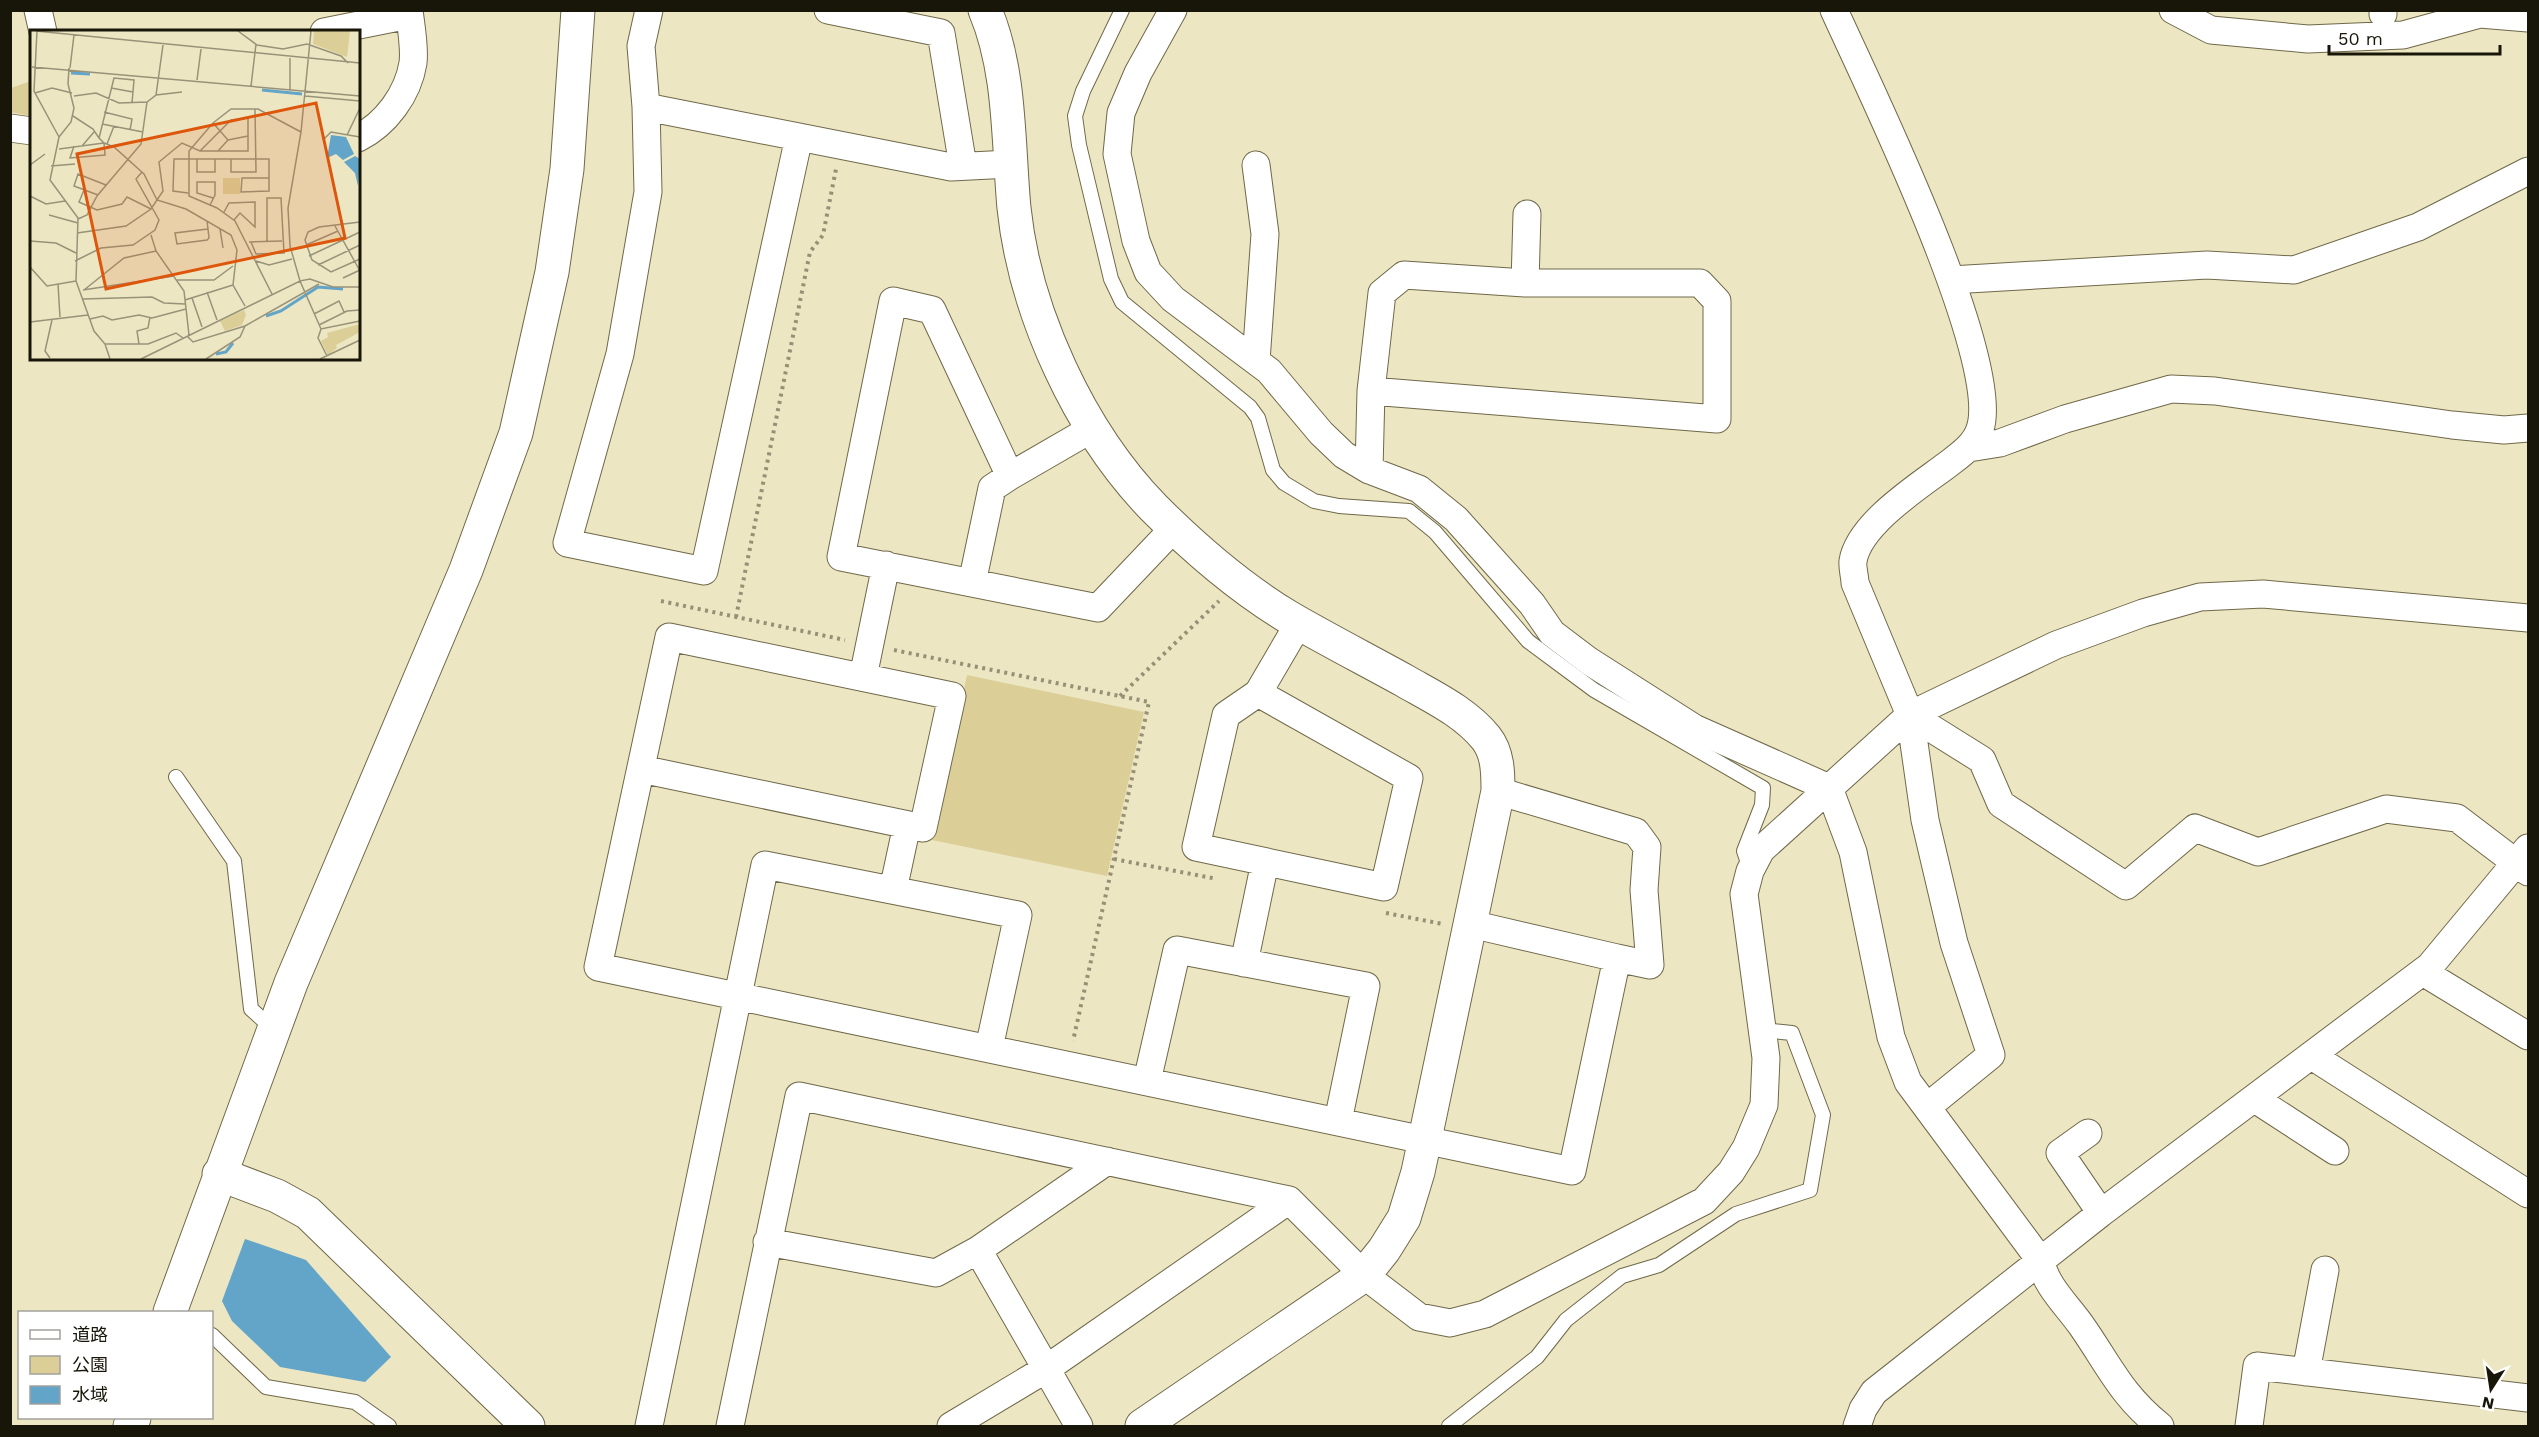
<svg xmlns="http://www.w3.org/2000/svg" width="2539" height="1437" font-family="'Work Sans','Noto Sans JP',sans-serif">
<rect width="100%" height="100%" fill="#ede6c3"/>
<!-- green -->
<path fill="#dbce97" d="M31,81V116L11,112V88Z
M967,675L1144,712L1107,876L932,840Z"/>
<!-- water -->
<path fill="#62a5c9" d="M245,1239L306,1260L391,1357L365,1382L280,1367L232,1321L222,1301Z"/>
<g fill="none" stroke-linecap="round" stroke-linejoin="round">
<defs>
<path id="service" d="M1122,10L1083,91L1075,116L1079,145L1111,279L1122,302L1250,407L1258,418L1273,470L1284,483L1314,501L1339,506L1409,511L1435,532L1528,641L1594,690L1763,788L1762,805L1744,851L1750,869
M176,777L234,861L251,1009L273,1029
M212,1335L266,1387L355,1402L389,1426
M1449,1426L1537,1357L1566,1320L1622,1276L1659,1265L1736,1214L1810,1190L1823,1115L1792,1033L1762,1030"/>
<path id="minor" d="M38,10L43,32
M649,10L641,46L646,107L648,192L620,354L567,543L704,571L799,137
M828,10L941,33L963,166
M1173,10L1138,73L1121,113L1117,154L1136,241L1148,272L1173,299L1269,371L1321,433L1344,455L1369,470L1419,489L1456,519L1532,604L1552,633L1589,661L1694,728L1829,788L1853,852L1891,1037L1908,1082L2040,1260C2046,1286 2066,1304 2081,1325C2109,1365 2121,1395 2160,1426
M1834,10C1868,85 2003,360 1980,429C1975,445 1960,455 1947,465C1919,486 1859,524 1853,561C1852,567 1855,577 1855,583L1910,715L1925,820L1954,943L1991,1055L1927,1107
M2173,10L2211,30L2308,39L2403,35L2480,14L2528,18
M2383,14V10
M324,32L409,15
M646,107L951,167L1010,164
M10,128L32,131
M358,138C386,124 408,94 413,63C415,47 411,27 409,10
M1951,280L2207,265L2294,270L2418,227L2528,171
M1525,283L1527,214
M1256,361L1265,234L1256,165
M1093,428L1010,476L932,310L893,301L841,557L1098,608L1175,527
M1969,448L2000,443L2065,419L2171,389L2215,391L2452,425L2504,430L2528,428
M1369,470L1371,391L1382,293L1404,275L1525,283H1700L1717,301V419L1371,391
M972,583L992,488L1010,476
M863,677L886,565
M1258,693L1409,778L1384,887L1196,847L1226,715L1258,693L1299,623
M1910,715L1982,760L2001,804L2126,886L2195,828L2258,852L2386,809L2457,818L2528,872
M641,769L923,828L952,696L669,637L598,967L1572,1171L1617,958L1650,965L1644,890L1647,847L1636,832L1498,791
M893,890L907,825
M1471,924L1617,958
M1244,963L1265,862
M2423,972L2528,1036
M2312,1056L2528,1194
M1147,1081L1177,950L1366,986L1338,1121
M2255,1099L2335,1151
M2088,1133L2060,1153L2101,1213
M767,1242L936,1273L978,1250
M2306,1372L2325,1270
M649,1426L765,865L1018,915L989,1048
M730,1426L799,1096L1289,1200L1364,1275L1419,1317L1450,1323L1485,1314L1704,1201L1731,1172L1746,1148L1764,1105L1766,1058L1744,894L1750,871L1761,850L1910,715L2056,645L2143,613L2200,597L2263,594L2528,618
M951,1426L1046,1369L1289,1200
M1079,1426L978,1250L1107,1161
M1857,1426L1863,1409L1874,1392L2101,1213L2430,966L2528,848
M2249,1426L2257,1366L2528,1398"/>
<path id="tertiary" d="M985,10C1011,71 1008,144 1014,208C1025,313 1080,432 1154,508C1195,549 1240,588 1290,618C1328,640 1367,660 1405,681C1433,697 1465,712 1486,738C1498,753 1498,773 1498,791L1418,1172L1404,1218L1384,1250L1364,1275L1142,1426
M219,1174L277,1196L308,1213L528,1426
M170,1312L291,983L466,570L516,433L552,272L567,169L578,10
M130,1426L134,1418"/>
</defs>
<!-- service casing -->
<use href="#service" stroke="#6f6849" stroke-width="16"/>
<!-- minor casing -->
<use href="#minor" stroke="#6f6849" stroke-width="29"/>
<!-- tertiary casing -->
<use href="#tertiary" stroke="#6f6849" stroke-width="35"/>
<!-- path -->
<path stroke="#959076" stroke-width="4" stroke-dasharray="3 4.5" stroke-linecap="butt" d="M661,601L845,640
M736,617L810,252L823,235L836,169
M894,650L1149,702L1073,1041
M1120,696L1219,601
M1114,859L1217,879
M1386,913L1443,924"/>
<!-- service -->
<use href="#service" stroke="#fff" stroke-width="14"/>
<!-- minor -->
<use href="#minor" stroke="#fff" stroke-width="27"/>
<!-- tertiary -->
<use href="#tertiary" stroke="#fff" stroke-width="33"/>
</g>
<!-- overview -->
<g transform="translate(30 30)">
<rect width="330" height="330" fill="#ede6c3"/>
<path d="M284,1H320L317,27L283,14ZM193,148H210V164H193ZM214,280L216,285L212,295L195,301L190,291ZM330,294V302L306,315L307,318L298,325L291,311L298,307L297,303Z" fill="#dbce97"/>
<path d="M301,105L316,107L324,124L313,130L306,124L297,128ZM325,126L330,129L328,156L325,143L314,132Z" fill="#62a5c9"/>
<path fill="none" stroke="#62a5c9" stroke-width="3" d="M41,43L60,44M232,60L272,64M236,286L251,281L288,257L313,259M186,324L196,322L203,313"/>
<path fill="none" stroke="#989279" stroke-width="1.5" d="M6,1L330,33M7,1L4,61L29,107L20,150L48,188L46,251L64,301L75,314L80,329M208,1L227,15L253,19L277,14L311,26L318,33M281,1L271,102L258,178L260,216L270,251L280,249L303,257H330M2,37L330,66M40,38L44,5M167,50L171,19M221,56L226,14M81,58L103,62M260,60V28M5,63L22,58L42,63M126,65L152,62M44,66L66,63L89,73L117,72L126,65L133,15M275,66L330,71M74,82L102,89L100,100M43,86L63,99L69,108M183,93L198,110L188,121M72,94L113,102M317,105L330,78M29,107L41,92L44,78L38,54L39,38M198,110L218,106M293,110L301,102L330,107M77,114L84,96M44,116L40,128L75,125L74,113L84,117L114,144L127,170L156,179L201,205L207,220L203,255L215,276M52,116L64,102M29,119L74,113L69,108L84,48L104,50L102,73M167,129V142H185V129M201,129V142H226L225,79M0,135L15,124M21,136L45,134M54,160L49,172L67,180L92,174L97,167L121,179M158,163L143,161L144,129H239V161L211,162L212,148H239M68,165L44,156L48,144L76,155M0,166L16,174L35,171M180,175L185,165V152H167V163L183,168M194,182L199,173L225,172V197L210,183L204,190M19,185L48,193M48,189L57,185L67,166L111,114L117,72M177,191L178,199L179,208L177,210L147,214L145,203L178,199M330,192L289,197L278,202L275,210L282,230L301,242L330,229M305,196L330,241M190,199L193,218M47,203L96,196L121,179L133,161L129,132L152,113L170,121H218V88L201,90L170,121M121,205L126,221L154,261L159,305M0,211L26,213L46,223M219,212L252,211M221,212L226,224L254,223L251,168H237V211M276,215L308,201M279,226L330,202M45,231L71,218L103,215L125,200L129,190L106,149L112,142M226,231L239,235L262,229M288,235L330,215M0,237L17,256L46,251M313,248L330,240M147,250H184L203,236M28,254L30,287M53,260L144,246M54,260L94,228L126,221M177,262L187,290M242,264L205,191L187,178L159,166V121L183,93L201,79H228L271,102M162,268L172,297M53,269L122,267L134,273L155,274M155,270L203,255M284,284L309,271L314,282M60,289L73,286L82,290L109,285L122,288L156,279M0,292L58,285M289,295L317,281L330,280M291,299L288,308L297,326M157,306L163,312L215,296L289,254M75,314H118L146,303L153,308M109,314L107,301L118,298L120,287M20,328L15,321L22,290M111,329L270,251L291,299L330,291M176,329L210,307L215,296M290,329L330,310"/>
<path fill="#de560c" fill-opacity="0.15" stroke="#de560c" stroke-width="3" d="M286,73L315,208L76,259L47,124Z"/>
<rect width="330" height="330" fill="none" stroke="#181509" stroke-width="3"/>
</g>
<!-- border -->
<rect width="2539" height="1437" fill="none" stroke="#181509" stroke-width="24"/>
<!-- legend -->
<rect x="18" y="1311" width="195" height="108" fill="#ffffff" stroke="#a3a19d" stroke-width="1.5"/>
<rect x="30" y="1330" width="30" height="9" fill="#ffffff" stroke="#a3a19d" stroke-width="1.5"/>
<text x="72" y="1341" font-size="18" fill="#181509">道路</text>
<rect x="30" y="1356" width="30" height="18" fill="#dbce97" stroke="#a3a19d" stroke-width="1.5"/>
<text x="72" y="1371" font-size="18" fill="#181509">公園</text>
<rect x="30" y="1386" width="30" height="18" fill="#62a5c9" stroke="#a3a19d" stroke-width="1.5"/>
<text x="72" y="1401" font-size="18" fill="#181509">水域</text>
<!-- north arrow -->
<g transform="translate(2491 1389) rotate(192)" stroke="#ffffff" stroke-width="4.5" paint-order="stroke">
<path d="M0-4.5L10 22L0 15L-10 22Z" fill="#181509"/>
<text y="-9" font-size="16" font-weight="bold" text-anchor="middle" fill="#181509">N</text>
</g>
<!-- scale -->
<path d="M2329 45v9h171v-9" fill="none" stroke="#181509" stroke-width="3"/>
<text x="2338" y="45" font-size="18" fill="#181509" stroke="#ffffff" stroke-width="4.5" paint-order="stroke">50 m</text>
</svg>
